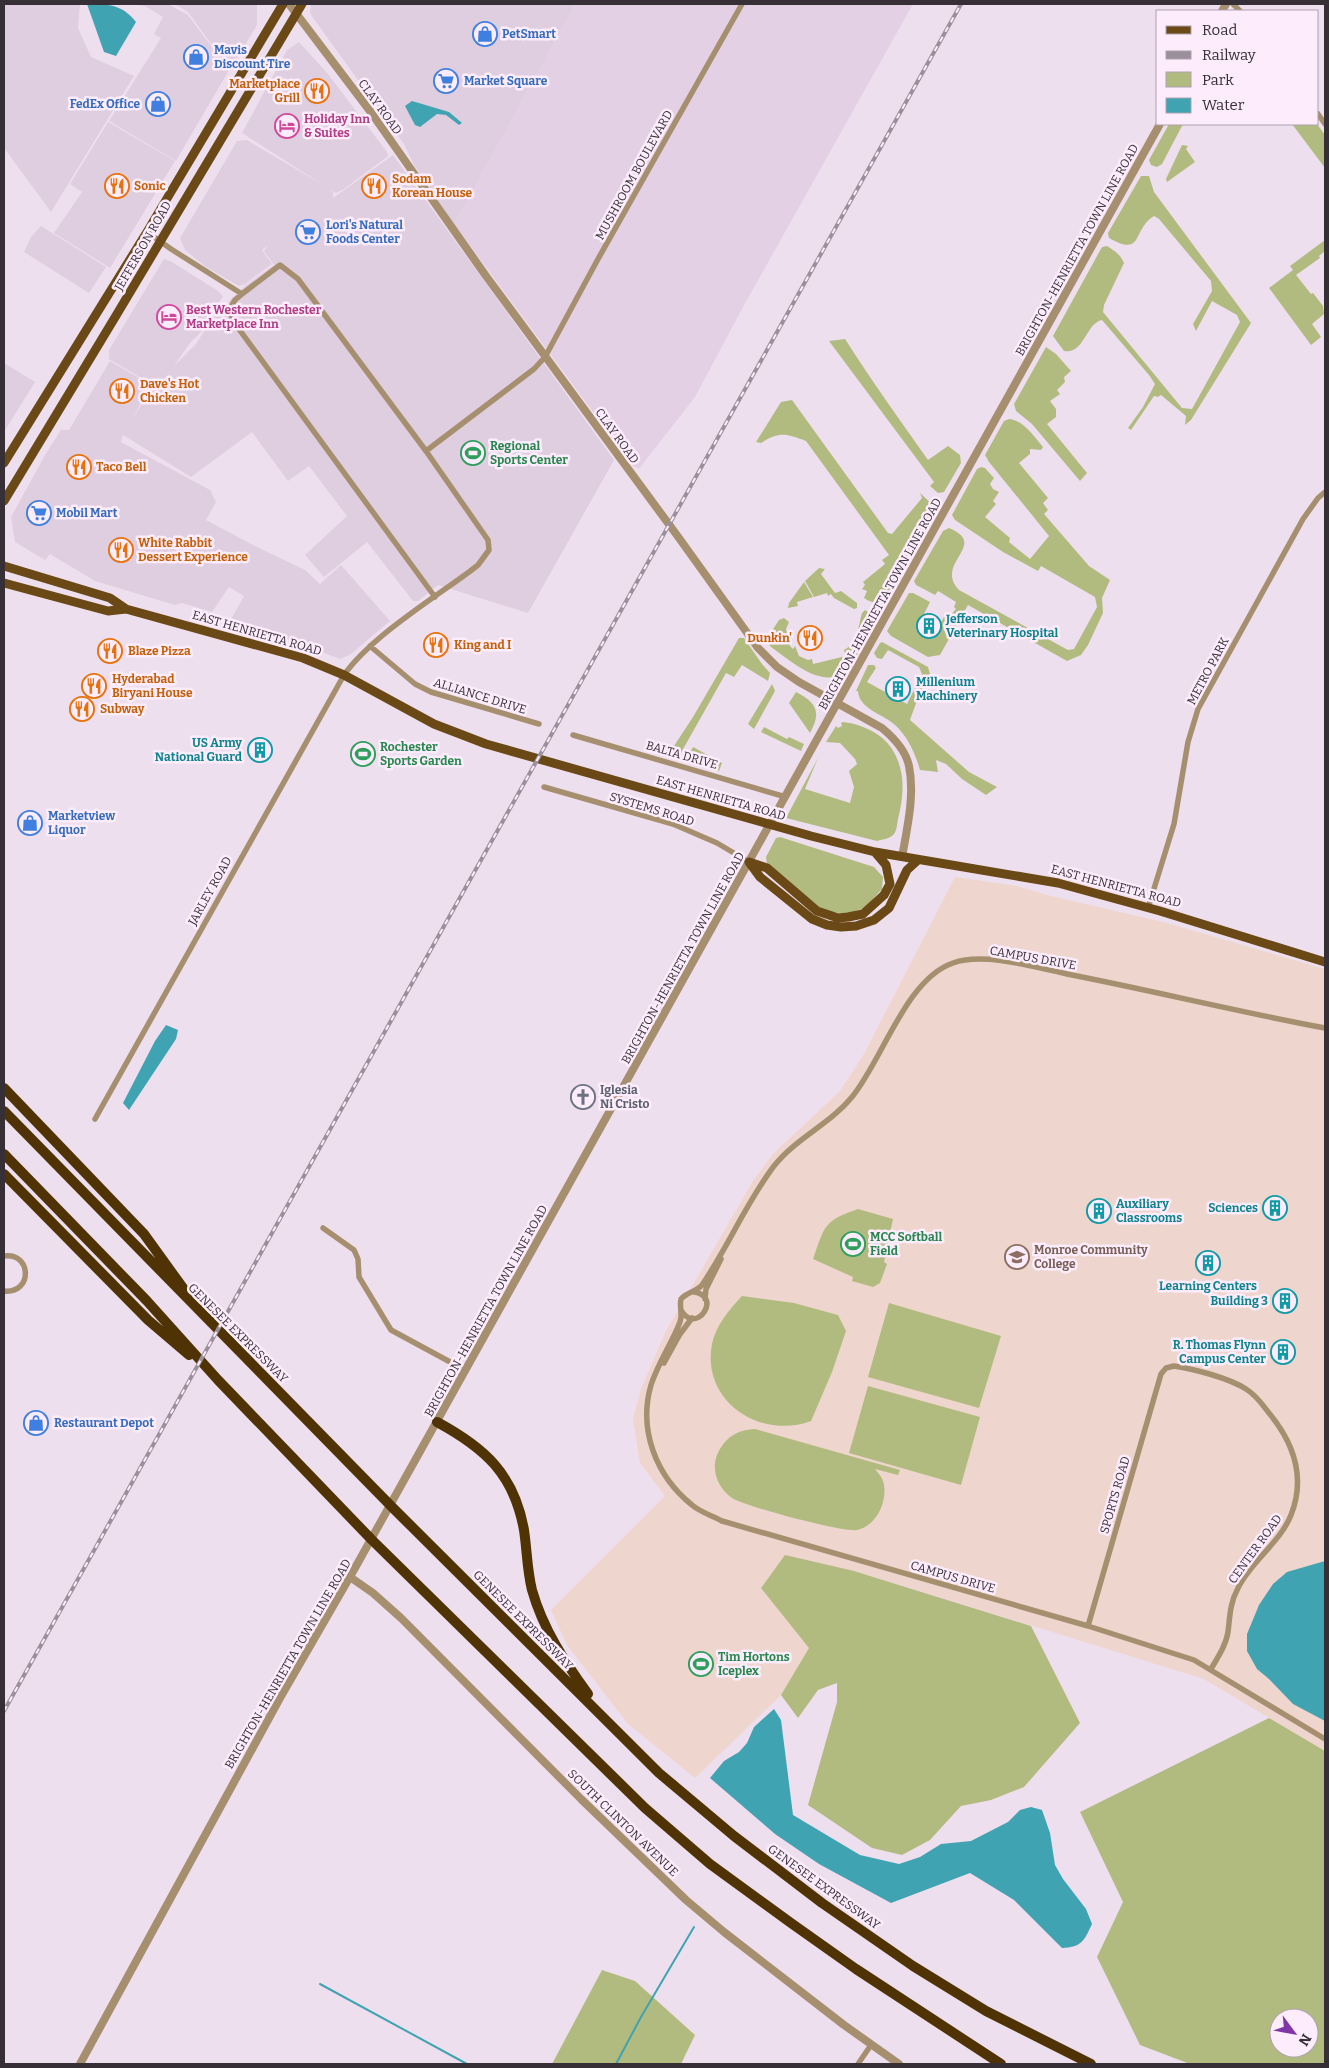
<svg xmlns="http://www.w3.org/2000/svg" width="1329" height="2068" font-family="Bitter,serif">
<rect width="100%" height="100%" fill="#eedfef"/>
<!-- commercial -->
<path fill="#dfcedf" d="M4,4H80L78,28L91,57L134,76L51,212L4,148Z
M128,4H168L188,15L229,70L176,161L109,121L161,38L154,34L163,17L145,6Z
M175,4H257V25L230,70L188,12Z
M311,4H576L454,224L414,165L404,144L314,19L310,13Z
M299,42L328,74L387,152L388,156L344,189L336,193L331,190L333,192V198L393,155L614,460L528,613L438,585L418,601H413L367,542L324,577L305,555L347,516L309,466L288,481L252,432L191,477L123,435L121,442L210,490L216,502L206,520L253,545L305,570L320,584L341,565L390,621L351,654L340,659L273,634L229,623L244,596L229,587L212,612L182,603L175,605L95,581L50,554L45,560L15,542L11,517L45,455L61,430H69L110,361L151,385L132,419L154,386L162,378L153,385L109,359V350L164,259L172,262L218,291L223,296L201,332L190,343L174,366L196,344L222,303L227,305L231,299L246,285L274,265L264,251L268,245L262,250L272,264L245,284L239,286L206,267L185,250L180,238L237,141L247,140L323,185L242,133L287,50Z
M108,122L175,161L110,268L54,233L82,192L70,184Z
M41,226L106,267L89,293L24,252L31,237Z
M4,363L35,382L4,432Z"/>
<!-- built -->
<path fill="#e3d0e4" d="M575,4H913L743,307L695,397L639,469L633,466L454,224Z"/>
<!-- education -->
<path fill="#eed5cd" d="M955,877L1017,886L1047,895L1167,923L1325,969V1751L1204,1679L855,1571L781,1695L695,1778L628,1724L567,1645L551,1610L665,1496L640,1463L633,1419L641,1389L665,1333L753,1181L774,1153L840,1091L864,1054Z"/>
<!-- green -->
<path fill="#b2bb7f" fill-rule="evenodd" d="M1169,124H1183L1162,164L1157,167L1151,165L1149,160Z
M1292,124H1317L1325,135V168Z
M1182,145L1188,146L1186,149L1195,162L1167,182L1166,179Z
M1141,176H1149L1154,192L1251,323L1191,420L1185,425L1186,416L1161,395L1158,397L1154,396L1131,430L1128,428L1143,407L1155,384L1149,375L1102,320C1086,323 1084,355 1064,351L1053,336L1102,247L1107,246C1115,251 1120,254 1124,263L1104,305L1103,312L1182,408L1192,409L1240,322L1237,315L1212,301L1196,331L1193,324L1212,291L1211,281L1159,219L1154,216C1132,229 1144,258 1109,238L1108,233Z
M1325,240V251L1319,256L1320,258L1296,275L1311,294L1313,293L1323,306L1324,314L1312,324L1321,337L1311,345L1269,288L1293,270L1290,266Z
M845,339C871,380 900,420 928,460L948,446L960,455L961,463L944,492L938,493L930,486L934,482L829,341Z
M1046,347L1056,354L1071,371L1064,377L1065,382L1057,390L1060,394L1050,401L1056,409V417L1047,424L1087,473L1080,481L1032,424L1016,411L1014,404Z
M792,400L888,533L892,534L922,498L920,493L933,505L934,511L886,600C878,604 871,603 864,598L867,591L862,589L865,585L863,582L885,564L882,560L889,555L806,441C786,434 780,431 761,443L756,442L781,402Z
M1009,419C1023,420 1034,436 1043,447L1041,450L1030,449V454L1019,463L1048,498L1043,503L1048,510L1044,514L1089,566L1110,580L1102,598L1103,613L1088,645L1081,655L1067,661L968,605L940,655L928,657L891,636L887,631L909,593H913L930,602L916,630L932,639L944,617L947,619L956,609L954,607L956,602L938,591L935,595L916,585L914,581L943,531L949,528C990,545 933,563 959,590L1068,650L1074,649L1097,607L1095,597L1041,566L1038,571L1003,552L955,520L952,515L977,469L981,467L985,468L994,478L990,484L993,489L999,492L993,501L996,504L985,517L1010,538L1009,542L1030,559L1049,536L989,462L985,455L1004,421Z
M819,568L825,569L821,574L835,593L841,591L857,603V608L854,609L834,598L831,594L828,596L827,593L814,597L805,581Z
M804,582L813,597L797,602L798,606L788,608L789,603Z
M865,610L871,614L874,622C868,632 853,664 847,670C824,692 790,660 771,647L766,640L779,620L784,618L789,622L786,629L790,646L793,649L795,646L799,656L808,660L812,659L813,664L846,656L844,650C859,642 858,626 862,613Z
M739,638H744L762,664L770,673L768,681L742,665L734,677L726,673L678,758L669,756L670,752L693,717Z
M882,642L928,667L930,674L919,695L910,720L969,772L997,787L986,795L962,779L946,764L936,760L938,772L920,770C915,753 908,737 895,725C883,714 859,709 858,691H856L868,665H874L876,668L867,682L907,704L922,674L919,667L888,650L882,659L877,658L874,653L880,643Z
M772,684L775,691L754,729L748,724Z
M796,692C816,702 822,712 810,733L789,703Z
M843,722C861,724 882,733 892,749C906,771 904,795 898,819C897,824 897,830 894,834C889,839 884,839 877,841L786,818L818,758L805,789L850,803L854,787L849,771L857,764L855,759L840,743L826,742L836,726L838,728L842,726L841,723Z
M764,727L787,739L789,737L804,744L801,751L761,732Z
M693,747L722,763L719,771L686,761Z
M780,837L874,867L883,877L882,889L865,908L846,914L824,911L767,864L766,857L776,838Z
M858,1209L893,1219L884,1262L887,1264L880,1283L873,1287L852,1281L853,1277L813,1259C825,1226 823,1221 858,1209Z
M742,1296L794,1303L838,1315L846,1331L832,1372L811,1421C760,1440 701,1401 712,1344C716,1325 729,1310 742,1296Z
M889,1303L1001,1336L979,1408L868,1377Z
M868,1386L980,1417L961,1485L849,1453Z
M755,1429L900,1470L898,1475L875,1469C879,1474 883,1478 884,1485C887,1503 876,1526 857,1530C844,1533 744,1506 732,1498C718,1488 711,1471 717,1455C725,1437 737,1430 755,1429Z
M785,1555L854,1571L1031,1626L1080,1723L1024,1787L991,1800L961,1806L930,1840L902,1855L872,1848L808,1805L837,1702V1683L818,1690L798,1718L781,1695L809,1648L761,1588Z
M1269,1718L1325,1751V2064H1190L1140,2045L1097,1957L1123,1902L1080,1812ZM1279,2018H1309V2048H1279Z
M602,1970L635,1981L695,2035L681,2064H552Z"/>
<!-- water -->
<path fill="#3fa3b2" d="M87,4C108,4 122,4 136,22L116,56L104,52Z
M412,101L449,112L462,123L459,125L446,115L437,114L420,127L415,125L405,106Z
M166,1025L178,1030L176,1039L129,1110L123,1103L155,1041Z
M1325,1561V1721L1293,1704L1269,1679L1257,1669L1247,1651V1634L1259,1605L1273,1584L1287,1572Z
M774,1709L781,1720L793,1815L860,1855L899,1864L920,1857L941,1844L971,1841L1008,1822L1020,1810L1031,1807L1042,1810L1050,1833L1055,1865L1063,1879L1086,1909L1092,1924C1084,1941 1082,1947 1062,1948L1014,1900L970,1873L891,1903L819,1864L775,1834L710,1778L724,1761L739,1752L747,1743L754,1727Z"/>
<g fill="none" stroke-linecap="round" stroke-linejoin="round">
<!-- stream -->
<path stroke="#3fa3b2" stroke-width="2" d="M320,1984L467,2064
M616,2064L641,2017L694,1927"/>
<!-- minor -->
<path stroke="#a68f6f" stroke-width="5.5" d="M1233,4L1240,11
M1318,114L1325,124
M242,294L235,300L229,310L233,321L435,597
M426,451L534,369L545,357L598,259L742,4
M370,646L415,684L431,692L539,724
M573,735L786,797
M544,787L673,824L717,843L749,862
M1148,908L1174,824L1188,742L1198,709L1303,519L1318,498L1325,492
M1325,1028C1239,1012 1154,991 1067,974C1035,967 984,952 953,963C906,979 883,1059 852,1097C830,1124 796,1138 774,1166C746,1203 728,1247 702,1285C696,1292 687,1292 681,1299C679,1307 683,1314 680,1322C672,1343 658,1363 651,1385C638,1430 656,1476 692,1505C700,1512 713,1516 722,1521L1088,1626L1194,1660L1325,1739
M95,1119L344,675C371,637 431,600 469,572L478,565L489,550L488,540L426,451L298,279L280,265L242,294L171,249L147,232
M323,1228L354,1250L358,1259L359,1277L391,1330L465,1370
M4,1256C32,1252 33,1294 4,1291
M705,1299L706,1289L721,1259
M681,1310C696,1336 723,1296 694,1292
M664,1363L680,1334L692,1318
M1088,1626L1161,1374L1166,1368L1174,1366C1194,1369 1229,1378 1246,1389C1256,1395 1262,1404 1269,1413C1293,1442 1306,1477 1291,1515C1280,1543 1251,1561 1238,1588C1230,1603 1230,1615 1228,1632C1226,1645 1218,1657 1211,1669
M858,2064L871,2045"/>
<!-- tertiary -->
<path stroke="#a68f6f" stroke-width="8" d="M289,4L370,111L486,276L679,538L758,648L777,667L799,682L882,728C894,738 906,751 909,766C915,795 907,829 902,857
M1222,11L1226,4
M350,1577L373,1593L401,1618L581,1799L686,1900L724,1932L844,2025L899,2064
M80,2064L280,1698L355,1568L1160,124"/>
<!-- primary -->
<path stroke="#6a4916" stroke-width="9" d="M4,463L147,232L283,4
M4,501L117,314L302,4
M4,566L110,598L126,609L303,658L344,675L434,724L486,744L811,836L875,852L1058,883L1160,911L1325,962
M4,583L108,611L126,609
M749,862L760,877L812,919L827,925L841,927L856,926L874,920L889,908L907,870L918,860
M749,862L767,868L817,911L838,918L848,917L863,914L884,895L890,884L886,865L875,852"/>
<!-- motorway -->
<path stroke="#4f3304" stroke-width="10" d="M4,1088L144,1234L183,1288
M4,1111L392,1507L659,1773L734,1836L822,1903L913,1966L986,2011L1091,2064
M4,1154L147,1301L218,1380L372,1540L645,1808L710,1864L791,1923L856,1969L1001,2064
M4,1174L148,1320L189,1355
M437,1422C485,1448 514,1474 524,1530C527,1550 527,1570 532,1590C543,1629 565,1662 588,1694"/>
<defs>
<path id="rail" d="M4,1711L961,4"/>
</defs>
<!-- rail casing -->
<use href="#rail" stroke="#9a8f9a" stroke-width="4"/>
<!-- rail -->
<use href="#rail" stroke="#fcecfc" stroke-width="2" stroke-dasharray="5.5" stroke-linecap="butt"/>
</g>
<!-- icons -->
<defs>
<symbol id="shop-ring" viewBox="-11 -11 22 22"><circle r="9.5" fill="#fcecfc" stroke="#3f7fe0" stroke-width="1.5"/><path d="M-5-2.5h2.3a2.7 3.5 0 0 1 5.4 0H5L5.5 6h-11ZM-1.5-2.5h3a1.5 2.3 0 0 0-3 0Z" fill="#3f7fe0"/></symbol>
<symbol id="supermarket-ring" viewBox="-11 -11 22 22"><circle r="9.5" fill="#fcecfc" stroke="#3f7fe0" stroke-width="1.5"/><path d="M-6-5.5h2.5l.6 2H6L4.5 2H-2.5L-4.4-4H-6ZM-1.5 3.2a1.3 1.3 0 1 0 .1 0ZM3 3.2a1.3 1.3 0 1 0 .1 0Z" fill="#3f7fe0"/></symbol>
<symbol id="restaurant-ring" viewBox="-11 -11 22 22"><circle r="9.5" fill="#fcecfc" stroke="#e8710a" stroke-width="1.5"/><path d="M-5-6h1v4h1v-4h1v4h1v-4h1v5L-1.5 .5V6h-2V.5L-5-1ZM5-6V6H3V1.5H1.5Q1.5-4 5-6Z" fill="#e8710a"/></symbol>
<symbol id="hotel-ring" viewBox="-11 -11 22 22"><circle r="9.5" fill="#fcecfc" stroke="#d1479c" stroke-width="1.5"/><path d="M-6-4.5h1.5V1H6V5H4.5V3h-9V5H-6ZM-4 0a1.8 1.8 0 1 1 3.6 0ZM.5 0V-2.5h3Q6-2.5 6 0Z" fill="#d1479c"/></symbol>
<symbol id="stadium-ring" viewBox="-11 -11 22 22"><circle r="9.5" fill="#fcecfc" stroke="#2e9e5b" stroke-width="1.5"/><path d="M0-5a6.5 5 0 1 0 0 10a6.5 5 0 1 0 0-10ZM-3.5-1.8h7v3.6h-7Z" fill="#2e9e5b"/></symbol>
<symbol id="building-ring" viewBox="-11 -11 22 22"><circle r="9.5" fill="#fcecfc" stroke="#0f9aa8" stroke-width="1.5"/><path d="M-4-6H4V6H1V3H-1V6H-4ZM-2.5-4.3h1.7v1.8h-1.7ZM.8-4.3h1.7v1.8H.8ZM-2.5-1h1.7V.8h-1.7ZM.8-1h1.7V.8H.8Z" fill="#0f9aa8"/></symbol>
<symbol id="church-ring" viewBox="-11 -11 22 22"><circle r="9.5" fill="#fcecfc" stroke="#6b7280" stroke-width="1.5"/><path d="M-1.2-6h2.4v3.5h3.3v2.4h-3.3V6h-2.4V-.1h-3.3v-2.4h3.3Z" fill="#6b7280"/></symbol>
<symbol id="university-ring" viewBox="-11 -11 22 22"><circle r="9.5" fill="#fcecfc" stroke="#8d6e63" stroke-width="1.5"/><path d="M0-5L7-2L0 1L-7-2ZM-4 1L0 2.5L4 1V4Q0 6-4 4Z" fill="#8d6e63"/></symbol>
</defs>
<g fill-rule="evenodd">
<use href="#shop-ring" x="471" y="20" width="28" height="28"/>
<use href="#shop-ring" x="182" y="43" width="28" height="28"/>
<use href="#supermarket-ring" x="432" y="67" width="28" height="28"/>
<use href="#restaurant-ring" x="303" y="77" width="28" height="28"/>
<use href="#shop-ring" x="144" y="90" width="28" height="28"/>
<use href="#hotel-ring" x="273" y="112" width="28" height="28"/>
<use href="#restaurant-ring" x="103" y="172" width="28" height="28"/>
<use href="#restaurant-ring" x="360" y="172" width="28" height="28"/>
<use href="#supermarket-ring" x="294" y="218" width="28" height="28"/>
<use href="#hotel-ring" x="155" y="303" width="28" height="28"/>
<use href="#restaurant-ring" x="108" y="377" width="28" height="28"/>
<use href="#stadium-ring" x="459" y="439" width="28" height="28"/>
<use href="#restaurant-ring" x="65" y="453" width="28" height="28"/>
<use href="#supermarket-ring" x="25" y="499" width="28" height="28"/>
<use href="#restaurant-ring" x="107" y="536" width="28" height="28"/>
<use href="#building-ring" x="915" y="612" width="28" height="28"/>
<use href="#restaurant-ring" x="796" y="624" width="28" height="28"/>
<use href="#restaurant-ring" x="422" y="631" width="28" height="28"/>
<use href="#restaurant-ring" x="96" y="637" width="28" height="28"/>
<use href="#restaurant-ring" x="80" y="672" width="28" height="28"/>
<use href="#building-ring" x="884" y="675" width="28" height="28"/>
<use href="#restaurant-ring" x="68" y="695" width="28" height="28"/>
<use href="#building-ring" x="246" y="736" width="28" height="28"/>
<use href="#stadium-ring" x="349" y="740" width="28" height="28"/>
<use href="#shop-ring" x="16" y="809" width="28" height="28"/>
<use href="#church-ring" x="569" y="1083" width="28" height="28"/>
<use href="#building-ring" x="1261" y="1194" width="28" height="28"/>
<use href="#building-ring" x="1085" y="1197" width="28" height="28"/>
<use href="#stadium-ring" x="839" y="1230" width="28" height="28"/>
<use href="#university-ring" x="1003" y="1243" width="28" height="28"/>
<use href="#building-ring" x="1194" y="1249" width="28" height="28"/>
<use href="#building-ring" x="1271" y="1287" width="28" height="28"/>
<use href="#building-ring" x="1269" y="1338" width="28" height="28"/>
<use href="#shop-ring" x="22" y="1409" width="28" height="28"/>
<use href="#stadium-ring" x="687" y="1650" width="28" height="28"/>
</g>
<g text-anchor="middle" stroke-width="5" stroke-linejoin="round" paint-order="stroke">
<!-- shop labels -->
<g font-size="12" font-weight="bold" fill="#366cbe" stroke="#fcecfc" text-anchor="start">
<text x="502" y="38">PetSmart</text>
<text x="214" y="54">Mavis<tspan x="214" dy="14">Discount Tire</tspan></text>
<text x="464" y="85">Market Square</text>
<text x="140" y="108" text-anchor="end">FedEx Office</text>
<text x="326" y="229">Lori's Natural<tspan x="326" dy="14">Foods Center</tspan></text>
<text x="56" y="517">Mobil Mart</text>
<text x="48" y="820">Marketview<tspan x="48" dy="14">Liquor</tspan></text>
<text x="54" y="1427">Restaurant Depot</text>
</g>
<!-- food labels -->
<g font-size="12" font-weight="bold" fill="#c56008" stroke="#fcecfc" text-anchor="start">
<text x="300" y="88" text-anchor="end">Marketplace<tspan x="300" dy="14">Grill</tspan></text>
<text x="392" y="183">Sodam<tspan x="392" dy="14">Korean House</tspan></text>
<text x="134" y="190">Sonic</text>
<text x="140" y="388">Dave's Hot<tspan x="140" dy="14">Chicken</tspan></text>
<text x="96" y="471">Taco Bell</text>
<text x="138" y="547">White Rabbit<tspan x="138" dy="14">Dessert Experience</tspan></text>
<text x="792" y="642" text-anchor="end">Dunkin'</text>
<text x="454" y="649">King and I</text>
<text x="128" y="655">Blaze Pizza</text>
<text x="112" y="683">Hyderabad<tspan x="112" dy="14">Biryani House</tspan></text>
<text x="100" y="713">Subway</text>
</g>
<!-- street labels -->
<g font-size="12" fill="#363036" stroke="#fcecfc">
<text transform="translate(380 107) rotate(54)" y="4">CLAY ROAD</text>
<text transform="translate(634 175) rotate(-61)" y="4">MUSHROOM BOULEVARD</text>
<text transform="translate(143 246) rotate(-60)" y="4">JEFFERSON ROAD</text>
<text transform="translate(1077 250) rotate(-61)" y="4">BRIGHTON-HENRIETTA TOWN LINE ROAD</text>
<text transform="translate(617 436) rotate(54)" y="4">CLAY ROAD</text>
<text transform="translate(880 604) rotate(-61)" y="4">BRIGHTON-HENRIETTA TOWN LINE ROAD</text>
<text transform="translate(257 633) rotate(16)" y="4">EAST HENRIETTA ROAD</text>
<text transform="translate(1208 671) rotate(-62)" y="4">METRO PARK</text>
<text transform="translate(480 696) rotate(17)" y="4">ALLIANCE DRIVE</text>
<text transform="translate(682 755) rotate(16)" y="4">BALTA DRIVE</text>
<text transform="translate(721 798) rotate(16)" y="4">EAST HENRIETTA ROAD</text>
<text transform="translate(652 809) rotate(17)" y="4">SYSTEMS ROAD</text>
<text transform="translate(1116 886) rotate(15)" y="4">EAST HENRIETTA ROAD</text>
<text transform="translate(210 891) rotate(-61)" y="4">JARLEY ROAD</text>
<text transform="translate(683 958) rotate(-61)" y="4">BRIGHTON-HENRIETTA TOWN LINE ROAD</text>
<text transform="translate(1033 958) rotate(10)" y="4">CAMPUS DRIVE</text>
<text transform="translate(486 1311) rotate(-61)" y="4">BRIGHTON-HENRIETTA TOWN LINE ROAD</text>
<text transform="translate(238 1333) rotate(45)" y="4">GENESEE EXPRESSWAY</text>
<text transform="translate(1115 1495) rotate(-74)" y="4">SPORTS ROAD</text>
<text transform="translate(1255 1549) rotate(-54)" y="4">CENTER ROAD</text>
<text transform="translate(953 1577) rotate(16)" y="4">CAMPUS DRIVE</text>
<text transform="translate(523 1620) rotate(45)" y="4">GENESEE EXPRESSWAY</text>
<text transform="translate(288 1664) rotate(-60)" y="4">BRIGHTON-HENRIETTA TOWN LINE ROAD</text>
<text transform="translate(623 1823) rotate(44)" y="4">SOUTH CLINTON AVENUE</text>
<text transform="translate(824 1887) rotate(36)" y="4">GENESEE EXPRESSWAY</text>
</g>
<!-- hotel labels -->
<g font-size="12" font-weight="bold" fill="#b23c85" stroke="#fcecfc" text-anchor="start">
<text x="304" y="123">Holiday Inn<tspan x="304" dy="14">&amp; Suites</tspan></text>
<text x="186" y="314">Best Western Rochester<tspan x="186" dy="14">Marketplace Inn</tspan></text>
</g>
<!-- leisure labels -->
<g font-size="12" font-weight="bold" fill="#27864d" stroke="#fcecfc" text-anchor="start">
<text x="490" y="450">Regional<tspan x="490" dy="14">Sports Center</tspan></text>
<text x="380" y="751">Rochester<tspan x="380" dy="14">Sports Garden</tspan></text>
<text x="870" y="1241">MCC Softball<tspan x="870" dy="14">Field</tspan></text>
<text x="718" y="1661">Tim Hortons<tspan x="718" dy="14">Iceplex</tspan></text>
</g>
<!-- culture labels -->
<g font-size="12" font-weight="bold" fill="#0d838f" stroke="#fcecfc" text-anchor="end">
<text x="946" y="623" text-anchor="start">Jefferson<tspan x="946" dy="14">Veterinary Hospital</tspan></text>
<text x="916" y="686" text-anchor="start">Millenium<tspan x="916" dy="14">Machinery</tspan></text>
<text x="242" y="747">US Army<tspan x="242" dy="14">National Guard</tspan></text>
<text x="1116" y="1208" text-anchor="start">Auxiliary<tspan x="1116" dy="14">Classrooms</tspan></text>
<text x="1258" y="1212">Sciences</text>
<text x="1208" y="1290" text-anchor="middle">Learning Centers</text>
<text x="1268" y="1305">Building 3</text>
<text x="1266" y="1349">R. Thomas Flynn<tspan x="1266" dy="14">Campus Center</tspan></text>
</g>
<!-- worship labels -->
<g font-size="12" font-weight="bold" fill="#5b616d" stroke="#fcecfc" text-anchor="start">
<text x="600" y="1094">Iglesia<tspan x="600" dy="14">Ni Cristo</tspan></text>
</g>
<!-- education labels -->
<g font-size="12" font-weight="bold" fill="#785e54" stroke="#fcecfc" text-anchor="start">
<text x="1034" y="1254">Monroe Community<tspan x="1034" dy="14">College</tspan></text>
</g>
</g>
<!-- border -->
<rect width="1329" height="2068" fill="none" stroke="#363036" stroke-width="10"/>
<!-- legend -->
<rect x="1156" y="10" width="162" height="115" fill="#fcecfc" stroke="#ada1ad"/>
<rect x="1166" y="26" width="25" height="8" fill="#6a4916" stroke="#ada1ad"/>
<text x="1202" y="35" font-size="15" fill="#363036">Road</text>
<rect x="1166" y="51" width="25" height="8" fill="#9a8f9a" stroke="#ada1ad"/>
<text x="1202" y="60" font-size="15" fill="#363036">Railway</text>
<rect x="1166" y="72" width="25" height="15" fill="#b2bb7f" stroke="#ada1ad"/>
<text x="1202" y="85" font-size="15" fill="#363036">Park</text>
<rect x="1166" y="98" width="25" height="15" fill="#3fa3b2" stroke="#ada1ad"/>
<text x="1202" y="110" font-size="15" fill="#363036">Water</text>
<!-- north arrow -->
<g transform="translate(1294 2033) rotate(122)"><circle r="24" fill="#fcecfc" stroke="#ada1ad"/>
<path d="M0-4L9 19L0 12L-9 19Z" fill="#8035a7"/>
<text y="-8" font-size="14" font-weight="bold" text-anchor="middle" fill="#363036">N</text>
</g>
</svg>
